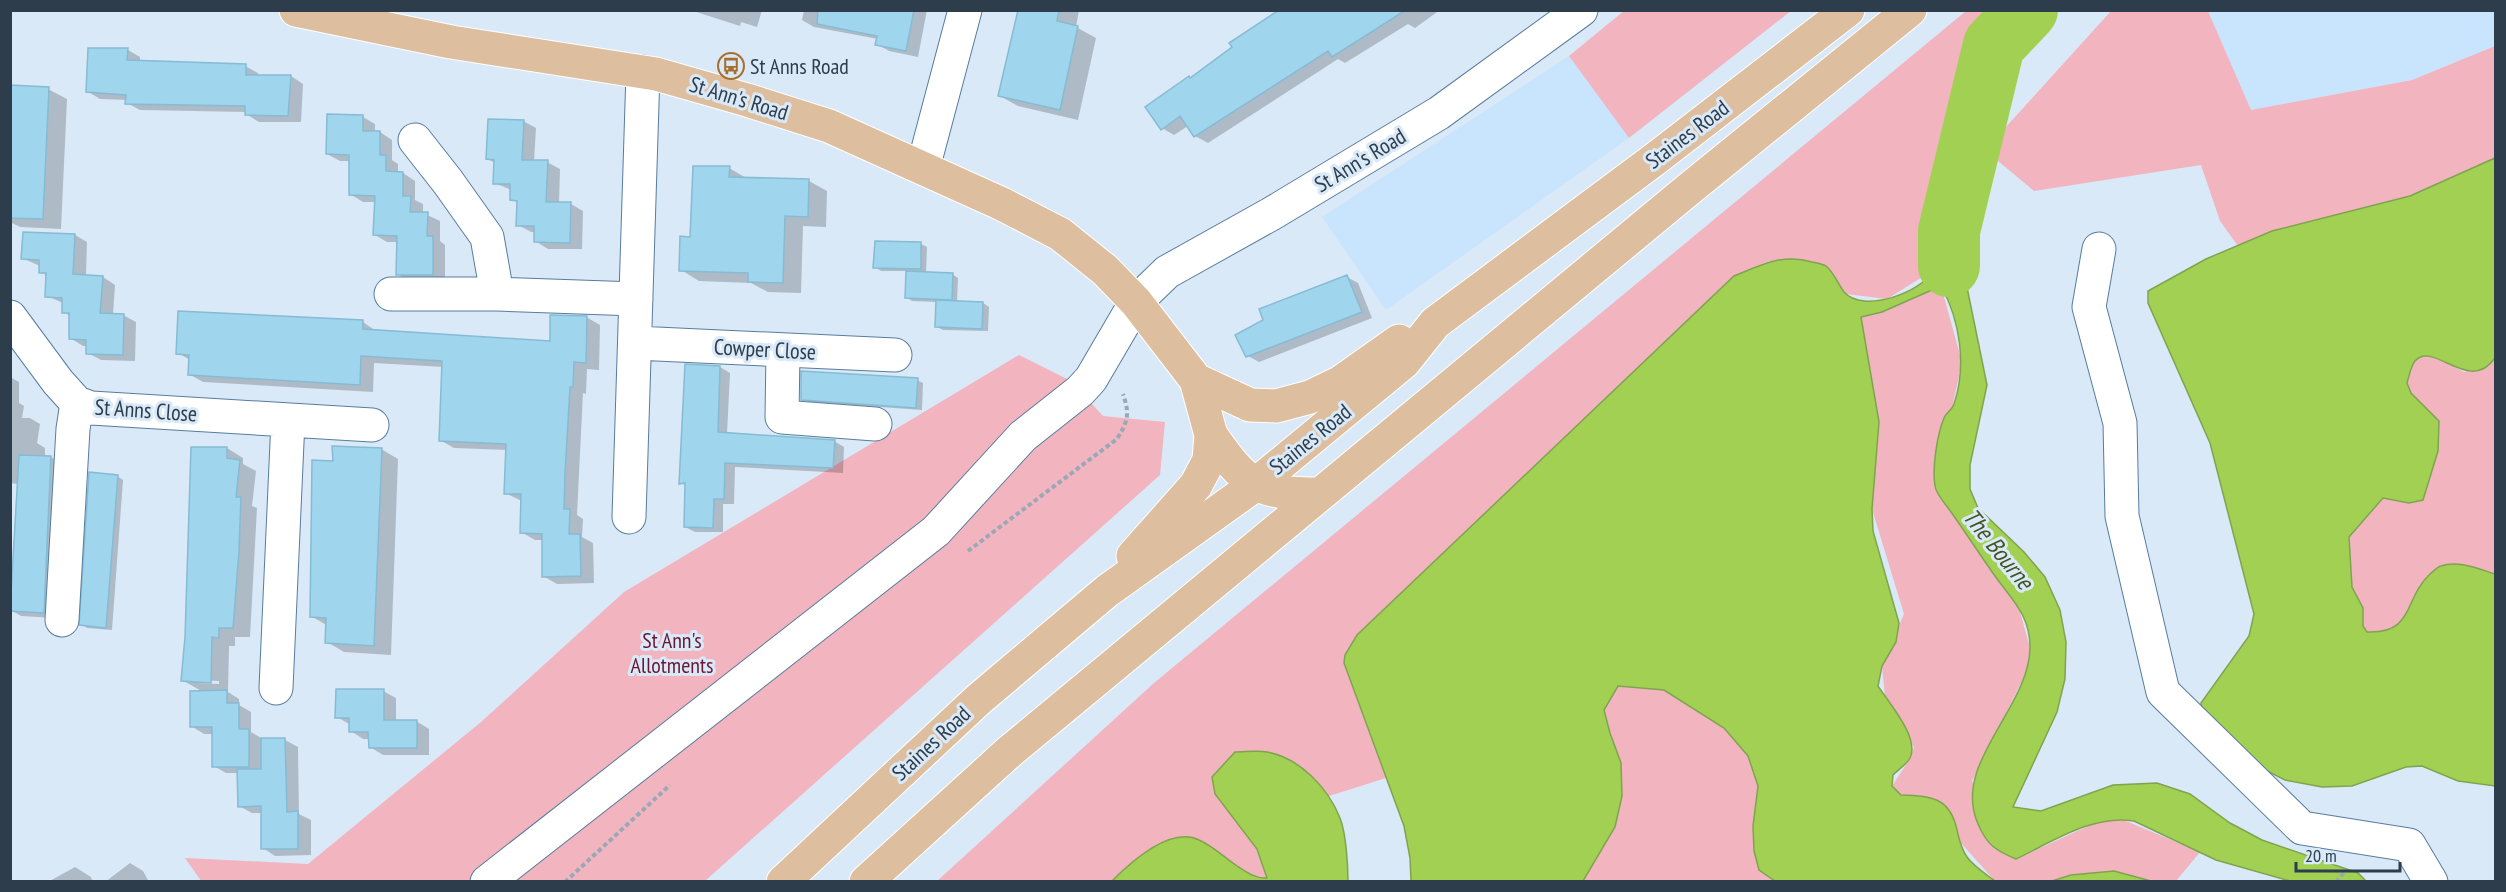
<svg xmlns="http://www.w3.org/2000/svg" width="2506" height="892" font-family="'PT Sans Narrow',sans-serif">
<rect width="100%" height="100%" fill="#dae9f8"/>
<!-- built -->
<path fill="#c9e4fd" d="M2208,11H2495V46L2412,80L2251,110Z
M1569,56L1629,138L1386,310L1322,217Z"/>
<!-- green -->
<path fill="#f2b4bf" d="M1625,10H1791V11L1629,138L1569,56Z
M1966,11H2000L1965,52L1947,182L1931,203L1925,229L1933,262L1932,271L1887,299L1846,294L1826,266L1770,261L1734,276L1357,635L1344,663L1386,778L1329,796L1313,777L1215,794L1257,849L1267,878C1247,880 1216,851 1200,840L1127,866L1112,881L936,882L1154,683Z
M2111,11H2208L2251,110L2412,80L2495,46V159L2410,196L2238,246L2220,221L2201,165L2034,191L1985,150Z
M1941,286L1962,362L1935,487L2001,585L2018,604L2030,648L2027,671L1972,781L2016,859L2097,822L2119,818L2200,852L2176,881H1995L1960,842L1925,796L1901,795L1892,786L1909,760L1914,747L1885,697L1882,666L1904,614L1872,509L1879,422L1861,316Z
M1019,355L1071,381L1103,416L1165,422L1160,475L705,881L202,882L185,858L308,864L481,722L624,592Z
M2420,357H2436L2464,372L2490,365L2495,358V574L2464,565L2424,580L2398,626L2383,632H2367L2363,626V608L2352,587L2349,537L2384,498L2409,503L2439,421L2411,393L2407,383L2414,362Z
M1618,686L1664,690L1724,728L1748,756L1758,786L1753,826L1759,870L1775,881L1583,882L1594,861L1610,733L1604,710Z"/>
<!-- water -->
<path fill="#a2d052" stroke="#7fa450" stroke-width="1.5" d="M2495,158V358C2469,395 2434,340 2415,361C2411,366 2409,376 2407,383L2411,393L2439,421L2438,451L2423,500L2409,503L2383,498L2349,537L2352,587L2363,608V626L2367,632C2415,634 2403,599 2430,574C2433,572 2437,567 2441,566C2458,560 2479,569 2495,574V786L2458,781L2422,766L2406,767L2352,786L2322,787L2285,780L2234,754L2202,718L2201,703L2249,636L2254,614L2210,443L2148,303V291L2206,259L2272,231L2410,196Z
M1947,182L1972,185L1965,199L1967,207L1961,258L1987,385L1970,465V489L1978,508L2024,552L2045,577L2060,610L2066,642L2065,679L2057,712L2013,807L2041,811L2113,785L2157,783L2190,794L2230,823L2262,840L2358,873L2366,881H2290L2216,860L2134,821C2093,814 2052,842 2016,859C1995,850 1987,845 1978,824C1951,763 2030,708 2030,647C2030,615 2012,600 1995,576C1980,555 1966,533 1951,512C1946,505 1936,494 1935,486C1932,468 1937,435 1944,418C1946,413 1952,410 1954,404C1967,366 1960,320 1941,286L1882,312L1861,317L1879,422L1872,509L1873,531L1899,623L1896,642L1882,666L1878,686C1889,703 1920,738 1910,758C1907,764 1898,770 1893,775L1892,786L1901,795C1931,796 1950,797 1957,830C1959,839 1961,849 1967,857C1973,866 1986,874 1995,881H1775L1759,870L1754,851L1753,826L1758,786L1748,756L1724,728L1664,690L1618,686L1604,710L1610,733L1621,763L1622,796L1615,827L1583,881H1411L1410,858L1404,826L1344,663L1345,655L1357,635L1734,276C1761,265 1783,253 1812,262C1816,263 1823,264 1826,266C1833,271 1838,284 1844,292C1863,314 1923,292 1932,271C1937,258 1927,243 1925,231C1924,215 1934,191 1947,182Z
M1235,752C1245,752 1257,750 1267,752C1300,758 1328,788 1340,818C1346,833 1348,865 1348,881H1112C1131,862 1170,826 1199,840C1213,846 1225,858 1237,866C1246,872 1256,879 1267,878L1257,849L1215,794L1212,777Z
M2114,871L2151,881H2052L2071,875Z"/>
<!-- shadow -->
<path fill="#0003" fill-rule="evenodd" d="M690,10H762L757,27L741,22L740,26Z
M804,10H927L918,57L889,51L877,44L878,39L814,27L802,20Z
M1019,10H1079L1076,27L1096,38L1078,120L1018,106L1000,96Z
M1304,10H1440L1415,28L1408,24L1345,63L1338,59L1208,143L1195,136L1188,126L1174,135L1162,128L1191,79L1234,47Z
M128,50L140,57V62L245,66L258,73V76H291L303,84L301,122H259L246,114V112L140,110L127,103V100L100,99L87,91Z
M10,87L48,89L67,99L61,229L20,227L10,222Z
M363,117L375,124V132H380L392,140V160L398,164V173H403L415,181V200L423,204V213L440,221V241L445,245V282H410L397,274L398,242H387L375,235L376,202H363L350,194L351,161H340L327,154Z
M523,121L536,128L534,162H547L560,169L559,203L571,204L583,211L582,249H548L535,241V232H531L518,225L519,203L511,199L512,190L494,183L495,163L488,159Z
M729,168L748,179L809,181L827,191L826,227L803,226L801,293L768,292L751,283L699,281L681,270L692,238Z
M75,235L87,242L86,276L103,277L115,285L113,315H123L136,322L135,361L101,360L88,353V346H83L70,338L71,316L63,312V303L47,296L48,276L40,272V266L22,258Z
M921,244L927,247L926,273L952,274L958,278L957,302L983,303L989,307L988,331L943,330L937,327V302L912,301L906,297L907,271H881L875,267Z
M1347,277L1358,283L1372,318L1259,362L1248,356Z
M586,317L600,325L599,370L587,369L586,394L583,393L577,515L583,519L582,537L593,543L594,583L557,584L543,576V540H535L521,532L522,501L505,493L508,450L454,448L440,440L444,367L374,363L373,392L203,382L189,374L190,360L178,353L363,322L376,331L551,343Z
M720,367L730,373L727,434L834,441L844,447L843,473L735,467L734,504H723V532H695L685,527L686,486L681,483Z
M10,377L19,382V403L24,406L22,418H30L40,424L37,443L45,448V457H51L61,463L54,618L21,616L11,610L18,484L10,483Z
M917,380L923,383L922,410L809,402L803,399Z
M227,448L243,458V464L256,471L252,506L257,508L250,637H235V646H229L228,692L239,699V705L251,712V732L261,738L285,740L298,747L299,814L311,820V855L275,856L263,848V813H252L239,806V773H226L214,766V734H204L191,726L203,692L182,680ZM198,680L219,681V684L198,683Z
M381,449L398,459L391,655L344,652L327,642L328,626L311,616L334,463Z
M117,476L123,480L112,630L87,628L81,624Z
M383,691L396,698V721H416L429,729V755H383L370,747V739H363L351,731V725L337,717Z
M130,863L143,871L149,882H105Z
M75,867L91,877L93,882H48Z"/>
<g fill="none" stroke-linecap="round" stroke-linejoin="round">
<!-- river -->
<path stroke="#a2d052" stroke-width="62" d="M1949,266V231L1994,45L2027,10"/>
</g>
<!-- building -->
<path fill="#9fd6ee" stroke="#86bbd3" stroke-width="1.5" d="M818,10H914L906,51L875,45L877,36L817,24Z
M1018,10H1059L1057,21L1078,26L1060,110L998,96Z
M1279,10H1406L1332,57L1328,51L1194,137L1180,116L1161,130L1145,107L1189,76L1190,78L1232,47L1229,43Z
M88,48H128L127,60L246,64V75H291L288,116L245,115V106L125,104L126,95L86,92Z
M10,85L49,87L43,219L10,218Z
M327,114L363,115V131H380V155H386V171L403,172V196H411L410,212H428L427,236H433V275H396L397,236L373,235L375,196L349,195V155L326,154Z
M488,119L524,120L522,160H548L546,202H571L570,243L534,242V226H516L517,201L510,200V184H493L494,160L486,159Z
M693,166H730L729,177L809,179L808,217L785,216L783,283L748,282V273L679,271L680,236L690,237Z
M23,232L75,234L73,274L103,276L100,313L124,314L123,355L86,354V340L69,339V313H62V298L45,297L46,273H39V260L21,259Z
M875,241L921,242V269L873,268Z
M906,271L953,273L952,300L905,298Z
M1347,275L1362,312L1246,357L1235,335L1263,320L1259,309Z
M936,300L983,302L982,329L935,327Z
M178,311L363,320V329L550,341V315L587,316L586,363L574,362L573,387H570L565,474L564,509H570L569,534H580L581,576L542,577V534L520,533L521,494H504L506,444L439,441L442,361L361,356L360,385L188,375L189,355L176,354Z
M685,364L720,366L718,432L835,440L833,468L725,463L724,499H714L713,528L684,527L685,483L679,484Z
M801,371L918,378L916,408L801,400Z
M332,446L382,448L374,646L325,643L326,618L310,617L312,460L333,461Z
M191,447H227V458L240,460L236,497H241L239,551L233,628H219V638L212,637L211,683L181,681L185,637Z
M19,455L51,456L44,613L10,611Z
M89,472L118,475L106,628L79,625Z
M336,689H384V720H417V748H369L368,732H349V718H335Z
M227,690V703H239V729H249V767H212V727H190V691Z
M261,738H285L287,812L298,811V849H261V806L238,807L237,769H261Z"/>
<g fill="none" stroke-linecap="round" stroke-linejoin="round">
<defs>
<path id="minor" d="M415,140L448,182L487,237L497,294
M923,168L965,10
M2099,249L2089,307L2120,423L2122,516L2163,692L2302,828L2409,845L2431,882
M391,294H497L636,299
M10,317L58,382L77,403L91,408L372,425
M635,343L895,355
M783,351L782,417L875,424
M629,517L643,72
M62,620L73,429L77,403
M276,688L288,420
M487,882L936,531L1023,436L1080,391L1091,379L1136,302L1167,272L1271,214L1439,113L1581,10"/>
<path id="major" d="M296,10L451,42L656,74L747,100L829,126L1002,204L1060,234L1105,270L1136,302L1196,380L1211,435L1209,460L1196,485L1133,556
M1196,380L1250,405L1276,406L1310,397L1341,382L1399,341
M1211,435C1245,484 1257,494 1319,494
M783,882L979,699L1107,591L1255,485L1404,362L1435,323L1655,159L1848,10
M866,882L1009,752L1689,189L1910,10"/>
</defs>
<!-- minor casing -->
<use href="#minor" stroke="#587c9d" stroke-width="35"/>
<!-- major casing -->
<use href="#major" stroke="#fff" stroke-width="35"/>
<!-- path -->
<path stroke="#99a8b7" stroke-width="4" stroke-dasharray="4.5 3" stroke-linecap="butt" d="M968,551L1117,439C1128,421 1130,414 1123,394
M565,882L670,785
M2336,882L2346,870"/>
<!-- minor -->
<use href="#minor" stroke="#fff" stroke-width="33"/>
<!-- major -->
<use href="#major" stroke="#ddbe9e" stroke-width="33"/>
</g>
<!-- icons -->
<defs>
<symbol id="bus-ring" viewBox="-11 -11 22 22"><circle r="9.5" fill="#dae9f8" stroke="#a76f2c" stroke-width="1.5"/><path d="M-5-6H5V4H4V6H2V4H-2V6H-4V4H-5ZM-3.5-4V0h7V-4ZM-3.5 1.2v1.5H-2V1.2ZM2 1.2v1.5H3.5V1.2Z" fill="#a76f2c"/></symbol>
</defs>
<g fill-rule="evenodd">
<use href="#bus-ring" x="716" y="51" width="30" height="30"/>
</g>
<g text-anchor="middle" stroke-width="6" stroke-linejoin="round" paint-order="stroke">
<!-- poi labels -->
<g font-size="22" fill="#2d3d4b" stroke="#dae9f8" text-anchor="start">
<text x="750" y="74">St Anns Road</text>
</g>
<!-- street labels -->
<g font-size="22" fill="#2d3d4b" stroke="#dae9f8">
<text transform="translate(739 98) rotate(17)" y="8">St Ann's Road</text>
<text transform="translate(1687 134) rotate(-37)" y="8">Staines Road</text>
<text transform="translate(1360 160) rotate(-31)" y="8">St Ann's Road</text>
<text transform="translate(765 349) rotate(3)" y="8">Cowper Close</text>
<text transform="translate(146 410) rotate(4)" y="8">St Anns Close</text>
<text transform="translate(1310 439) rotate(-39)" y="8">Staines Road</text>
<text transform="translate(931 743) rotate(-43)" y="8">Staines Road</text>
</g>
<!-- park labels -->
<g font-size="22" fill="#681630" stroke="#dae9f8">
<text x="672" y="648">St Ann's<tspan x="672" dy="25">Allotments</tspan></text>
</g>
<!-- water labels -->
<g font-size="24" font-style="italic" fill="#415422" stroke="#dae9f8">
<text transform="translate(1998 549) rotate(51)" y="8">The Bourne</text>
</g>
</g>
<!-- border -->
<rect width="2506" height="892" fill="none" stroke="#2d3d4b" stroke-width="24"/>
<!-- scale -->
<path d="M2296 862v9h104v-9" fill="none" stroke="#2d3d4b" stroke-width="3"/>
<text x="2305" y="862" font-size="18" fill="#2d3d4b" stroke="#dae9f8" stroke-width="4.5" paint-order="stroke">20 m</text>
</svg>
